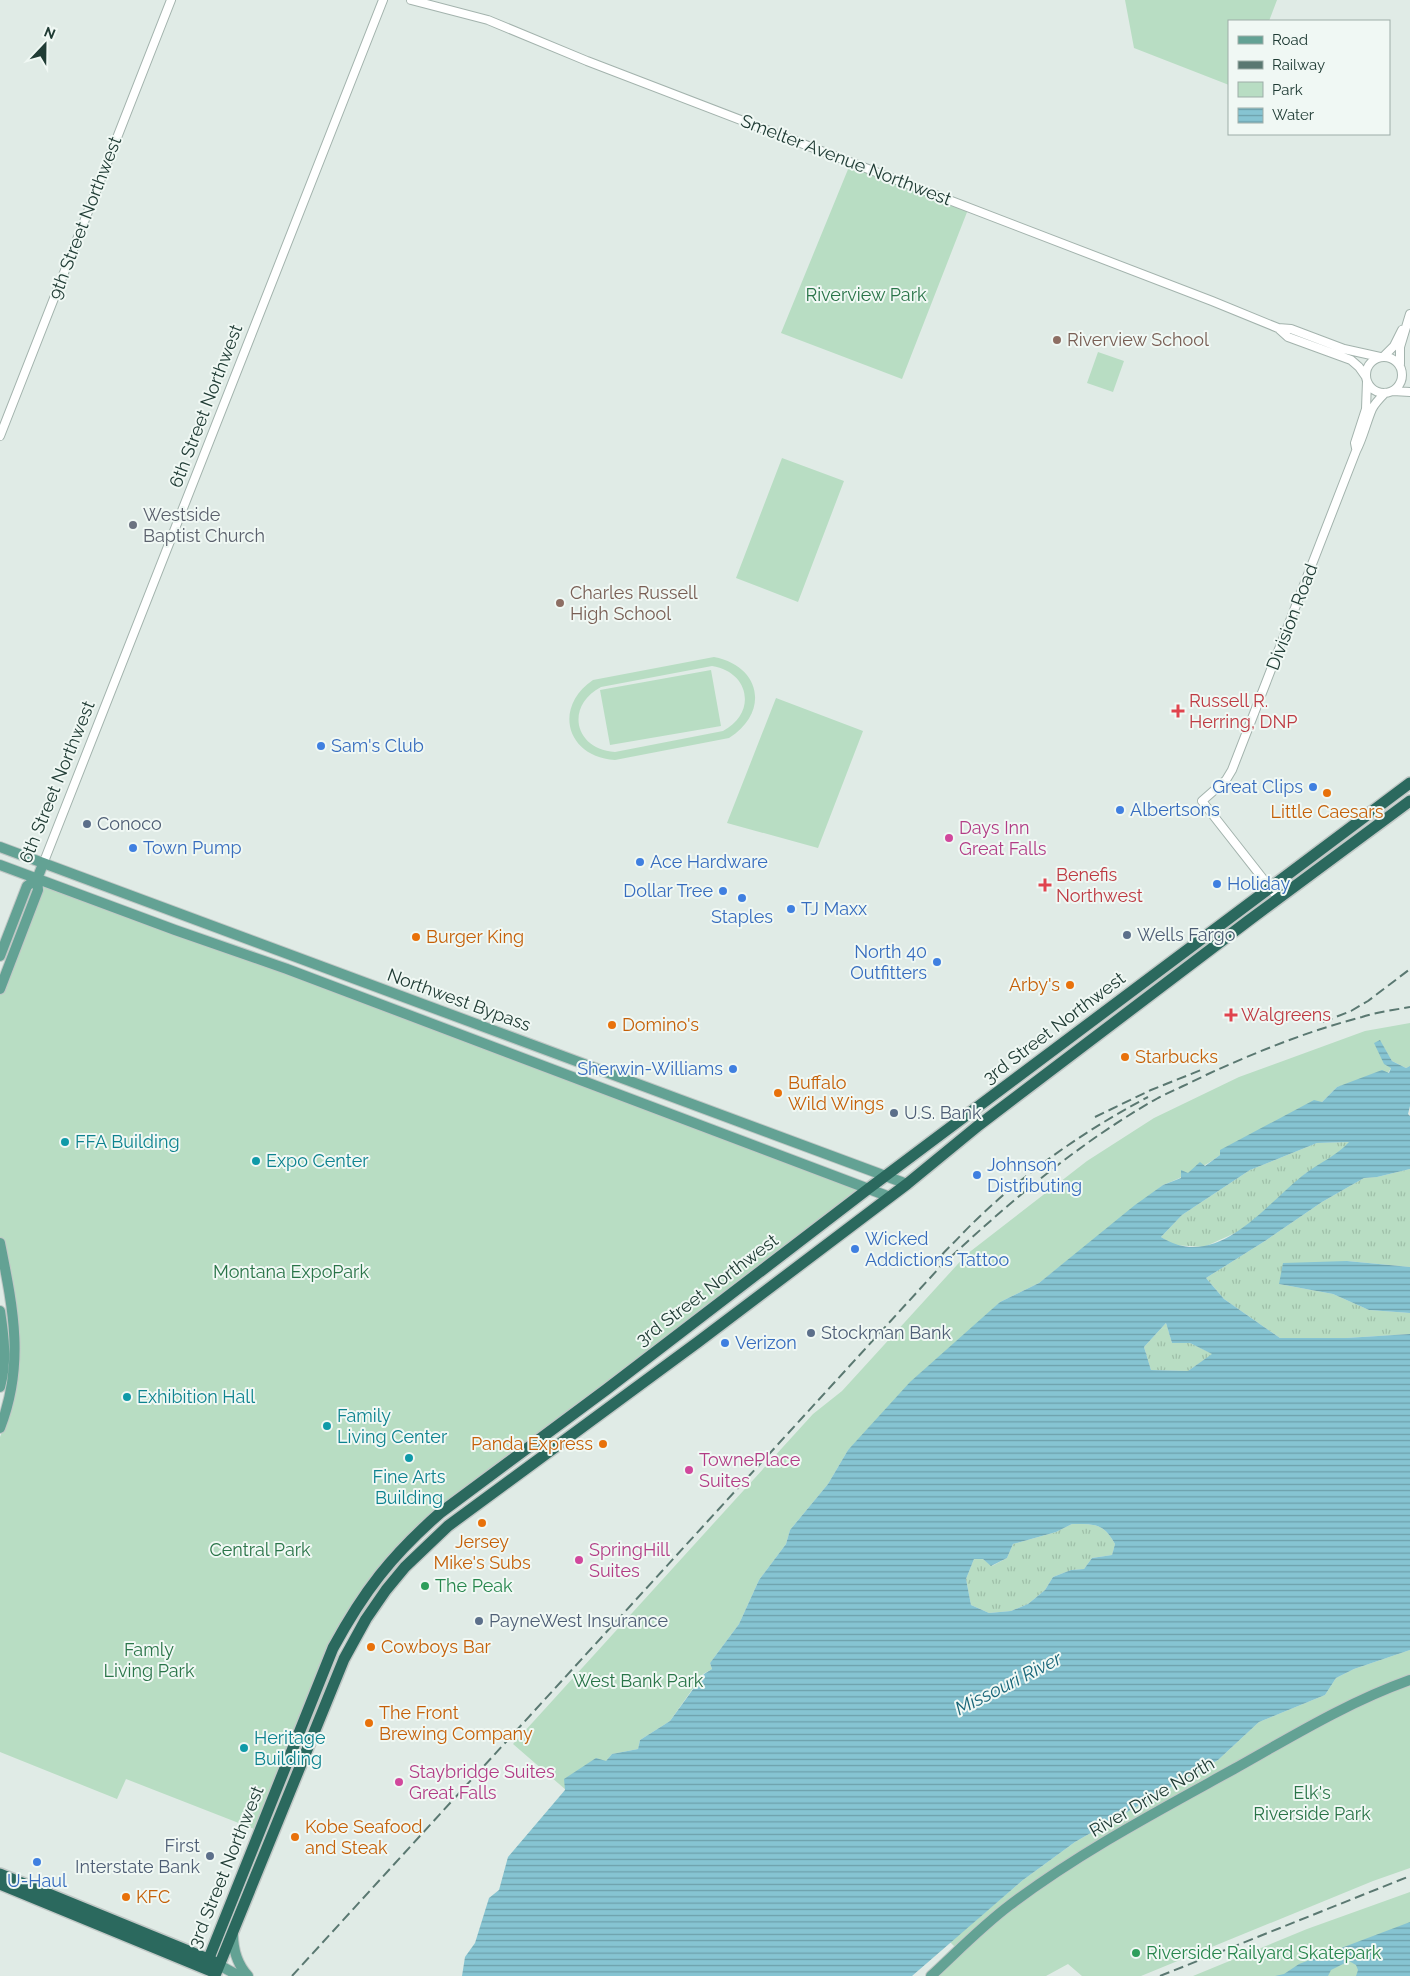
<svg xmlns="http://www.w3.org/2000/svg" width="1410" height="1976" font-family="Raleway,sans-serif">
<defs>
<pattern id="grass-tufts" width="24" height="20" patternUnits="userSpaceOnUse" patternTransform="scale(1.25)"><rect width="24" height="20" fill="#b8ddc3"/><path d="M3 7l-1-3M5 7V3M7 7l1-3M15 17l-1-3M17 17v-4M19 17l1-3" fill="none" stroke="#9ebfa8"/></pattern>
<pattern id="water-rules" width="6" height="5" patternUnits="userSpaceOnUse" patternTransform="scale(1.25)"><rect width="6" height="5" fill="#86c4d2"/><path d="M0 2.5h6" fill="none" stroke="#6da0ab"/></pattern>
</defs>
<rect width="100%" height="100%" fill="#e0ebe6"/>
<!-- grass -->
<path fill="url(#grass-tufts)" d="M1350,1142L1339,1153L1306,1173L1244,1229L1204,1247L1173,1245L1161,1237L1182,1215L1250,1170L1317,1143Z
M1410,1169V1267L1347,1261L1279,1284L1333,1294L1369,1310L1410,1313V1334L1346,1338H1280L1224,1299L1206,1278L1265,1241L1322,1202L1364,1178L1377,1177Z
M1166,1323L1172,1343H1190L1213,1354L1188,1371L1151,1370L1144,1347Z
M1072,1524C1094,1524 1104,1523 1115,1544L1112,1555L1092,1558L1084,1569L1071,1570L1053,1577L1045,1590L1028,1604L1011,1611L989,1613L971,1605L966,1579L974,1559H983L992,1566L1007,1558L1013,1544L1056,1532Z"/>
<!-- park -->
<path fill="#b8ddc3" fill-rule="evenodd" d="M1125,0H1277L1269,21H1229V85L1134,48Z
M851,162L969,207L902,379L781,333Z
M1098,352L1124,361L1113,392L1087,383Z
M782,458L844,481L798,602L736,578Z
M714,657C761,666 770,712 729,738L615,760C566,757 553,707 593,680ZM712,666C750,672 757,713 723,731L615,752C574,749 565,706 601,687Z
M711,670L721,726L610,745L600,690Z
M776,698L863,731L818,848L727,823Z
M37,879L868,1189L440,1513L359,1601L259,1831L126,1779L117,1799L0,1752V1437L11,1409L16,1358L0,1243V989Z
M1410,1023V1066L1406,1068L1392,1061L1380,1041L1391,1068L1388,1073L1337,1087L1322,1102L1220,1155C1203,1168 1183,1177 1163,1185L1039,1283L1000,1302L848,1450L828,1484L790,1530L786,1544L759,1580L739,1624L710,1663L712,1669L703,1674L670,1721L640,1740L638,1749L612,1754L606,1761L566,1790L513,1744L813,1414L842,1391L967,1254L1087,1161L1154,1118L1239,1077L1365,1031Z
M1410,1650V1868L1373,1881L1141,1976H1082L1068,1964L1046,1976H937L962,1954L950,1942L1023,1880L1075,1842L1218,1760L1259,1722L1325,1695L1336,1678L1354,1669Z
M1410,1892V1976H1193L1307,1929Z"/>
<!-- water -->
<path fill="url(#water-rules)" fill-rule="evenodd" d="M1380,1040L1392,1061L1406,1068L1410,1066V1106L1408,1114L1410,1116V1169L1377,1177L1364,1178L1322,1202L1265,1241L1206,1278L1224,1299L1280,1338H1346L1410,1334V1650L1354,1669L1336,1678L1325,1695L1259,1722L1218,1760L1075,1842L1023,1880L912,1976H462L465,1957L475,1943L489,1898L499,1890L508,1857L565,1790L564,1779L596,1758L606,1761L612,1754L638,1749L640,1740L670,1721L704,1674L712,1669L710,1663L739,1624L759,1580L786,1544L790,1530L828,1484L848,1450L910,1382L1000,1302L1039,1283L1135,1205L1163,1185L1181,1178V1170L1188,1173L1200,1162L1205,1166L1220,1155V1150L1314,1100L1322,1102L1337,1087L1382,1070L1389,1073L1391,1068L1384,1064L1374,1043ZM1349,1142C1336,1156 1321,1162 1306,1173C1266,1203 1218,1273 1161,1237L1182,1215L1250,1170L1317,1143ZM1166,1323L1172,1343H1190L1212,1354L1188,1371L1151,1370L1144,1347ZM1072,1524C1094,1524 1104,1523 1115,1544L1112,1555L1092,1558L1084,1569L1071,1570L1053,1577L1045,1590L1028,1604L1011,1611L989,1613L971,1605L966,1579L974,1559H983L991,1566L1007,1558L1013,1544L1056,1532Z
M1347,1261L1410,1267V1313L1369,1310L1333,1294L1279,1284L1283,1263Z
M1410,1922V1976H1356L1358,1970L1356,1965L1349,1961L1331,1970L1328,1976H1275L1284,1974L1299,1964Z"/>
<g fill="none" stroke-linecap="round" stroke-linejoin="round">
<defs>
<path id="minor" d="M411,0L488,20L587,61L1212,301L1278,328L1288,337L1351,360L1359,367L1366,377
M1278,328L1291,329L1344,349L1380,357
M1384,356L1394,346L1402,330
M1366 375a18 18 0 1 1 36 0a18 18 0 1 1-36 0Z
M1400,364V347L1410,314
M1393,391L1410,392
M0,436L171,0
M1356,448L1355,443L1366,409L1367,381
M43,864L383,0
M1278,898L1202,801L1226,780L1232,770L1356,451C1363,438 1366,423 1372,409C1375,403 1380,398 1385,393"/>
<path id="major" d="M0,847L907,1184
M0,865L175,930L287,969L890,1197
M0,956L27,886L37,879L43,864
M0,989L38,890L37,879
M0,1243C13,1308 25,1364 0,1428
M0,1311C4,1337 7,1361 0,1387
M233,1934C233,1951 237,1964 248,1976
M219,1965L239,1976
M931,1976C957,1952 982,1926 1010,1905C1080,1852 1158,1811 1234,1769C1291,1737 1348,1702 1410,1680"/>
<path id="highway" d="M0,1874L213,1961
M0,1884L216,1973L344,1659L366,1619L386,1590L405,1567L448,1526L698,1342L907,1184L979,1125L1248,921L1410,801
M205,1968L333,1648C364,1591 391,1556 440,1513L607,1389L868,1189L1410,783"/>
</defs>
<!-- minor casing -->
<use href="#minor" stroke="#a3b3ad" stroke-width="10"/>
<!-- major casing -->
<use href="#major" stroke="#c1c8c6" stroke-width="12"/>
<!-- highway casing -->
<use href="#highway" stroke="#c1c8c6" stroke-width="14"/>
<!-- minor -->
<use href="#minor" stroke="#fff" stroke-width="8"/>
<!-- major -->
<use href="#major" stroke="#63a294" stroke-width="10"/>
<!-- highway -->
<use href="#highway" stroke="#2b695e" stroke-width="11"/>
<!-- rail -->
<path stroke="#5a7871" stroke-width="2" stroke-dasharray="10 5" stroke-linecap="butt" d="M1323,1022L1351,1011L1368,1001L1410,969
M1095,1117L1151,1090L1201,1070
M933,1266C941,1254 952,1245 961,1235C1015,1179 1080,1133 1148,1097
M292,1976L940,1267C1007,1204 1078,1143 1158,1098C1174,1090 1190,1083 1206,1075C1256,1052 1308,1031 1362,1017C1377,1012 1394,1010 1410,1007
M1160,1976L1410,1876"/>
</g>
<!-- markers -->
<g fill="#8d6e63" stroke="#f0f8f4" stroke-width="2">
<circle cx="1057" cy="340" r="5"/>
<circle cx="560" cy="603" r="5"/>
</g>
<circle fill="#6b7280" stroke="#f0f8f4" stroke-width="2" cx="133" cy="525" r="5"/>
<g fill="#e0444e" stroke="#f0f8f4" stroke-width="2">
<path d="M1175.5 703.5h5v5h5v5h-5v5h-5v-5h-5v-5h5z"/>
<path d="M1042.5 877.5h5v5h5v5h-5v5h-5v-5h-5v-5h5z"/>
<path d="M1228.5 1007.5h5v5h5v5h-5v5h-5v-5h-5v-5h5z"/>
</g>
<g fill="#3f7fe0" stroke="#f0f8f4" stroke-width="2">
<circle cx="321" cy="746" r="5"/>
<circle cx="1313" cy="787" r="5"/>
<circle cx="1120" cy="810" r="5"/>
<circle cx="133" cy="848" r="5"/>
<circle cx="640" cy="862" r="5"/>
<circle cx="1217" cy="884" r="5"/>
<circle cx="723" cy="891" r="5"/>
<circle cx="742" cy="898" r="5"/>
<circle cx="791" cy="909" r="5"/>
<circle cx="937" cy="962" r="5"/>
<circle cx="733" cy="1069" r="5"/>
<circle cx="977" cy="1175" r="5"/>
<circle cx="855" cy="1249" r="5"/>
<circle cx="725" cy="1343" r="5"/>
<circle cx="37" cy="1862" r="5"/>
</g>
<g fill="#e8710a" stroke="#f0f8f4" stroke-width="2">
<circle cx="1327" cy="793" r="5"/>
<circle cx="416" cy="937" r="5"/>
<circle cx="1070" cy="985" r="5"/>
<circle cx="612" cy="1025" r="5"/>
<circle cx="1125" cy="1057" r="5"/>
<circle cx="778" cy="1093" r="5"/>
<circle cx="603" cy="1444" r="5"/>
<circle cx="482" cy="1523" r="5"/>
<circle cx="371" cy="1647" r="5"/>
<circle cx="369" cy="1723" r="5"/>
<circle cx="295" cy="1837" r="5"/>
<circle cx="126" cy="1897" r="5"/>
</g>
<g fill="#5c6f8a" stroke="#f0f8f4" stroke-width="2">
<circle cx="87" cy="824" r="5"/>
<circle cx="1127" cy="935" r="5"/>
<circle cx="894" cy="1113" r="5"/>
<circle cx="811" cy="1333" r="5"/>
<circle cx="479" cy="1621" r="5"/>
<circle cx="210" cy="1856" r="5"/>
</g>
<g fill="#d1479c" stroke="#f0f8f4" stroke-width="2">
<circle cx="949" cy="838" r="5"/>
<circle cx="689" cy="1470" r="5"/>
<circle cx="579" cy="1560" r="5"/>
<circle cx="399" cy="1782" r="5"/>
</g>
<g fill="#0f9aa8" stroke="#f0f8f4" stroke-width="2">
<circle cx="65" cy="1142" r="5"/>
<circle cx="256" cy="1161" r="5"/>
<circle cx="127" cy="1397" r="5"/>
<circle cx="327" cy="1426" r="5"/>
<circle cx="409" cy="1458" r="5"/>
<circle cx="244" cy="1748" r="5"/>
</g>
<g fill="#2e9e5b" stroke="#f0f8f4" stroke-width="2">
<circle cx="425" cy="1586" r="5"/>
<circle cx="1136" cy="1953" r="5"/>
</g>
<g text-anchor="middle" stroke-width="4" stroke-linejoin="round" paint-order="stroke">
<!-- street labels -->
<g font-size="18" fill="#203c35" stroke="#f0f8f4">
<text transform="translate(846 160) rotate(21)" y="6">Smelter Avenue Northwest</text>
<text transform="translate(85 218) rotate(-69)" y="6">9th Street Northwest</text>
<text transform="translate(206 406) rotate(-69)" y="6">6th Street Northwest</text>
<text transform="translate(1292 617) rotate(-69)" y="6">Division Road</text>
<text transform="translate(57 782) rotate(-68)" y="6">6th Street Northwest</text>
<text transform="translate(459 1000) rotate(20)" y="6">Northwest Bypass</text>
<text transform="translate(1054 1028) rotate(-37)" y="6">3rd Street Northwest</text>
<text transform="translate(707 1290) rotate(-37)" y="6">3rd Street Northwest</text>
<text transform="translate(1152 1797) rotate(-30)" y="6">River Drive North</text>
<text transform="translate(226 1867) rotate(-68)" y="6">3rd Street Northwest</text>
</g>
<!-- park labels -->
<g font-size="18" fill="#297448" stroke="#f0f8f4">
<text x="866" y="301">Riverview Park</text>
<text x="291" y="1278">Montana ExpoPark</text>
<text x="260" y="1556">Central Park</text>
<text x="149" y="1656">Famly<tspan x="149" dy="21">Living Park</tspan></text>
<text x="638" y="1687">West Bank Park</text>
<text x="1312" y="1799">Elk's<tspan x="1312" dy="21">Riverside Park</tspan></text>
</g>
<!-- education labels -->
<g font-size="18" fill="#785e54" stroke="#f0f8f4" text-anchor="start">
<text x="1067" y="346">Riverview School</text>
<text x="570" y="599">Charles Russell<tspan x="570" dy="21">High School</tspan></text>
</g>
<!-- worship labels -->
<g font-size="18" fill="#5b616d" stroke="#f0f8f4" text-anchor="start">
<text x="143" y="521">Westside<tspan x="143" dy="21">Baptist Church</tspan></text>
</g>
<!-- health labels -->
<g font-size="18" fill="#be3a42" stroke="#f0f8f4" text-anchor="start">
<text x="1189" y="707">Russell R.<tspan x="1189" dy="21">Herring, DNP</tspan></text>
<text x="1056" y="881">Benefis<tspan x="1056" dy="21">Northwest</tspan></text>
<text x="1241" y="1021">Walgreens</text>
</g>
<!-- shop labels -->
<g font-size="18" fill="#366cbe" stroke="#f0f8f4" text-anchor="start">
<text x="331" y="752">Sam's Club</text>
<text x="1303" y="793" text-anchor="end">Great Clips</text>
<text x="1130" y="816">Albertsons</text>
<text x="143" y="854">Town Pump</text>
<text x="650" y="868">Ace Hardware</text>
<text x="1227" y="890">Holiday</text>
<text x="713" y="897" text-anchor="end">Dollar Tree</text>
<text x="801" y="915">TJ Maxx</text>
<text x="742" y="923" text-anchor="middle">Staples</text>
<text x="927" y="958" text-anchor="end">North 40<tspan x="927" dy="21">Outfitters</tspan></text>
<text x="723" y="1075" text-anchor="end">Sherwin-Williams</text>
<text x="987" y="1171">Johnson<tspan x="987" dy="21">Distributing</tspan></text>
<text x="865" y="1245">Wicked<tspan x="865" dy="21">Addictions Tattoo</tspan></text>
<text x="735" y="1349">Verizon</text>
<text x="37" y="1887" text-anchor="middle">U-Haul</text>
</g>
<!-- food labels -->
<g font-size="18" fill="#c56008" stroke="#f0f8f4" text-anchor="start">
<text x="1327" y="818" text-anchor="middle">Little Caesars</text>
<text x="426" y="943">Burger King</text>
<text x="1060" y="991" text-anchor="end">Arby's</text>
<text x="622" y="1031">Domino's</text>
<text x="1135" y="1063">Starbucks</text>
<text x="788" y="1089">Buffalo<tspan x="788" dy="21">Wild Wings</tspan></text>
<text x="593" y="1450" text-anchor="end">Panda Express</text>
<text x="482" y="1548" text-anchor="middle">Jersey<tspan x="482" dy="21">Mike's Subs</tspan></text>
<text x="381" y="1653">Cowboys Bar</text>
<text x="379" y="1719">The Front<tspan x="379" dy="21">Brewing Company</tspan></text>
<text x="305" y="1833">Kobe Seafood<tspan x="305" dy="21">and Steak</tspan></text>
<text x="136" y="1903">KFC</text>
</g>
<!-- service labels -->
<g font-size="18" fill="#4e5e75" stroke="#f0f8f4" text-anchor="start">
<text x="97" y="830">Conoco</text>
<text x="1137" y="941">Wells Fargo</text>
<text x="904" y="1119">U.S. Bank</text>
<text x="821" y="1339">Stockman Bank</text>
<text x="489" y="1627">PayneWest Insurance</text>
<text x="200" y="1852" text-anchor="end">First<tspan x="200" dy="21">Interstate Bank</tspan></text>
</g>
<!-- hotel labels -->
<g font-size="18" fill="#b23c85" stroke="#f0f8f4" text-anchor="start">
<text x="959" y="834">Days Inn<tspan x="959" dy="21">Great Falls</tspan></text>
<text x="699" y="1466">TownePlace<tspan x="699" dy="21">Suites</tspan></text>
<text x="589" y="1556">SpringHill<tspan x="589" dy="21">Suites</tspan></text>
<text x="409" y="1778">Staybridge Suites<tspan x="409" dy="21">Great Falls</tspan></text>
</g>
<!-- culture labels -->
<g font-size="18" fill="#0d838f" stroke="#f0f8f4" text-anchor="start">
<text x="75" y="1148">FFA Building</text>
<text x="266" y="1167">Expo Center</text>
<text x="137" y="1403">Exhibition Hall</text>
<text x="337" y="1422">Family<tspan x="337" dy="21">Living Center</tspan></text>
<text x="409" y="1483" text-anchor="middle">Fine Arts<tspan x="409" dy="21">Building</tspan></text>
<text x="254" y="1744">Heritage<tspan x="254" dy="21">Building</tspan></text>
</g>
<!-- leisure labels -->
<g font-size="18" fill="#27864d" stroke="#f0f8f4" text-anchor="start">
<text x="435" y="1592">The Peak</text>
<text x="1146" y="1959">Riverside Railyard Skatepark</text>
</g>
<!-- water labels -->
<g font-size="19" font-style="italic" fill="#196679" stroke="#f0f8f4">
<text transform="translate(1008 1683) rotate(-27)" y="7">Missouri River</text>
</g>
</g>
<!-- legend -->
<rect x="1228" y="20" width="162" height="115" fill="#f0f8f4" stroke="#9dada8"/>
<rect x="1238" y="36" width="25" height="8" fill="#63a294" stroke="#9dada8"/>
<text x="1272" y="45" font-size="15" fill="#203c35">Road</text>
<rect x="1238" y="61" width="25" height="8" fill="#5a7871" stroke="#9dada8"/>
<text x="1272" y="70" font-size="15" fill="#203c35">Railway</text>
<rect x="1238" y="82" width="25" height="15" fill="#b8ddc3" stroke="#9dada8"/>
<text x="1272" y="95" font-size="15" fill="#203c35">Park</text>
<rect x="1238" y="108" width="25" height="15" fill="url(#water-rules)" stroke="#9dada8"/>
<text x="1272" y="120" font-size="15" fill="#203c35">Water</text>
<!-- north arrow -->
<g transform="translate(45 45) rotate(22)" stroke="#f0f8f4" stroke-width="4" paint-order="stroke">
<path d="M0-4L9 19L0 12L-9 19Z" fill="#203c35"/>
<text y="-8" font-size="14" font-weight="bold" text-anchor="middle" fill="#203c35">N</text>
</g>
</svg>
